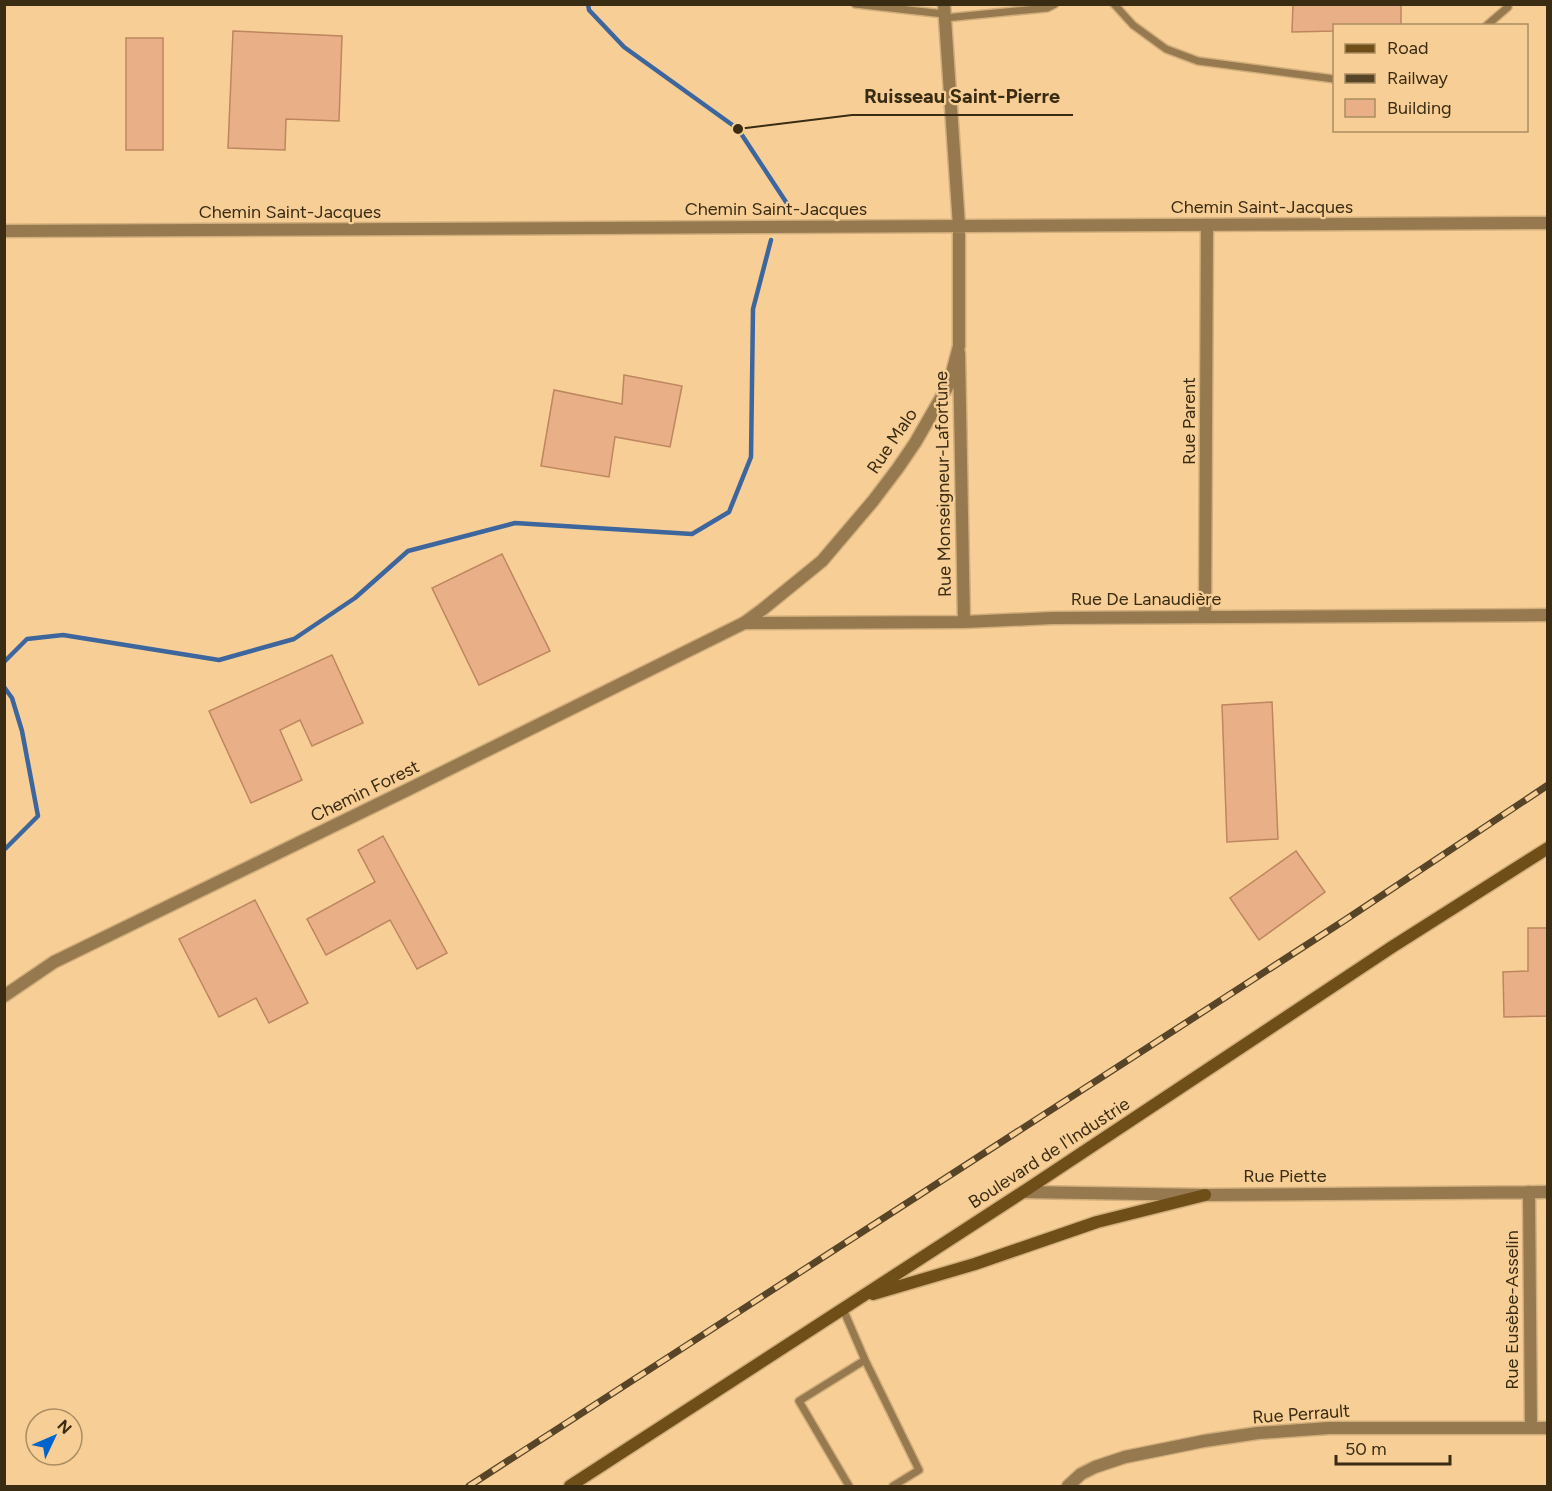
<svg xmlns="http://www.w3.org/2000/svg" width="1552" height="1491" font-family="Figtree,sans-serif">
<rect width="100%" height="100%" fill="#f7cf96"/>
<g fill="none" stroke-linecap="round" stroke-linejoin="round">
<!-- stream -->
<path stroke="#3c669d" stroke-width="4.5" d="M588,4L589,10L624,47L738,129L788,205L784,214
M4,662L27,639L63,635L219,660L294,639L355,598L408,551L515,523L692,534L729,512L751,457L753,309L771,240
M4,687L12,698L22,731L38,816L4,850"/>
</g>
<!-- building -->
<path fill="#e9b087" stroke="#bd865f" stroke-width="1.5" d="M1293,4H1401V26H1335V31L1292,32Z
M233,31L342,36L339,121L286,119L285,150L228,148Z
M126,38H163V150H126Z
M624,375L682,386L670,447L615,437L609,477L541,466L554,390L622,404Z
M502,554L550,651L479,685L432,588Z
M332,655L363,723L312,746L300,720L280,730L302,780L251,803L209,711Z
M1272,702L1278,839L1227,842L1222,705Z
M383,836L447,953L417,969L390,920L326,955L307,919L375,882L358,850Z
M1296,851L1325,892L1259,940L1230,898Z
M255,900L308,1003L269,1023L256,998L219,1017L179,939Z
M1528,928H1548V1016L1504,1017L1503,972L1528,971Z"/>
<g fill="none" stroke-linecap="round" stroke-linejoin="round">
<defs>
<path id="service" d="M855,4L944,14
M1114,4L1133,25L1166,49L1198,61L1334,79
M945,18L1047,8L1055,4
M1486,26L1508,7
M843,1309L865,1360L919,1470L893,1486
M849,1486L799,1401L865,1360"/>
<path id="minor" d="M959,353L964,622
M1205,617L1207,225
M744,623L964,622L1052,618L1548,615
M1023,1192L1205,1195L1548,1192
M1529,1192L1531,1428
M1068,1486L1081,1474L1095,1467L1125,1457L1204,1441L1258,1433L1329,1428H1548"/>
<path id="tertiary" d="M4,231L1548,223
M4,996L54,962L405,791L744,623L763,609L822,561L873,501L898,468L915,443L949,384L959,346V226L944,4"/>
<path id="secondary" d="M873,1294L975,1264L1097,1222L1205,1195
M570,1486L1023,1192L1392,947L1548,848"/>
</defs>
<!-- service casing -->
<use href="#service" stroke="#d1ae7c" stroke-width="10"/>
<!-- minor casing -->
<use href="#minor" stroke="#d1ae7c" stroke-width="15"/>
<!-- tertiary casing -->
<use href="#tertiary" stroke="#d1ae7c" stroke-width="15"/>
<!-- secondary casing -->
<use href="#secondary" stroke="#d1ae7c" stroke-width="15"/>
<!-- service -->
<use href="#service" stroke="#96794f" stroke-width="7"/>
<!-- minor -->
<use href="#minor" stroke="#96794f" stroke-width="12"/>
<!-- tertiary -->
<use href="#tertiary" stroke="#96794f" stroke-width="12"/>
<!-- secondary -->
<use href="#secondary" stroke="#6f4e17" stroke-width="12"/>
<defs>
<path id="rail" d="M469,1486L1345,920L1548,785"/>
</defs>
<!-- rail casing -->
<use href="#rail" stroke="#584528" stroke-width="7"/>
<!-- rail -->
<use href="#rail" stroke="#f7cf96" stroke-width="4.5" stroke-dasharray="14" stroke-linecap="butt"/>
</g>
<g text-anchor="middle" stroke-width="4.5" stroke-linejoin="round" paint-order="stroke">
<!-- street labels -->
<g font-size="18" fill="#3a2b13" stroke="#f7cf96">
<text x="1262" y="213">Chemin Saint-Jacques</text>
<text x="776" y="215">Chemin Saint-Jacques</text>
<text x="290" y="218">Chemin Saint-Jacques</text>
<text transform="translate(1189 421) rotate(-90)" y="6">Rue Parent</text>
<text transform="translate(892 441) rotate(-56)" y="6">Rue Malo</text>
<text transform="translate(943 484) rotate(-91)" y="6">Rue Monseigneur-Lafortune</text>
<text x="1146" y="605">Rue De Lanaudière</text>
<text transform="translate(365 791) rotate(-26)" y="6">Chemin Forest</text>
<text transform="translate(1049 1153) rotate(-33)" y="6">Boulevard de l'Industrie</text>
<text x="1285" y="1182">Rue Piette</text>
<text transform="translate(1512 1310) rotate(-90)" y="6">Rue Eusèbe-Asselin</text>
<text transform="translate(1301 1414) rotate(-4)" y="6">Rue Perrault</text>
</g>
</g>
<!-- callouts -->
<path fill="none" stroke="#3a2b13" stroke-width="2" d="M738 129L852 115H1073"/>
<circle fill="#3a2b13" stroke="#f7cf96" stroke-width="2" cx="738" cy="129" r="6"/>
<g font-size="20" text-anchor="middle" font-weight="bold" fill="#3a2b13" stroke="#f7cf96" stroke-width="4.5" stroke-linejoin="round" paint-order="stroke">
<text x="962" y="103">Ruisseau Saint-Pierre</text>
</g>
<!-- border -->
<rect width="1552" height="1491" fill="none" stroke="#3a2b13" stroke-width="12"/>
<!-- legend -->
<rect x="1333" y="24" width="195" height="108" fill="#f7cf96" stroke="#ab8d62" stroke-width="1.5"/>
<rect x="1345" y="44" width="30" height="9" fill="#6f4e17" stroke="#ab8d62" stroke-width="1.5"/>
<text x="1387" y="54" font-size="18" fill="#3a2b13">Road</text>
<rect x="1345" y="74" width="30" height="9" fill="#584528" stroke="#ab8d62" stroke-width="1.5"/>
<text x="1387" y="84" font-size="18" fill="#3a2b13">Railway</text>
<rect x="1345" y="99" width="30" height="18" fill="#e9b087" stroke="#ab8d62" stroke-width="1.5"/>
<text x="1387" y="114" font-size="18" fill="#3a2b13">Building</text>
<!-- north arrow -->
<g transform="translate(54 1437) rotate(46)"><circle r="28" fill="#f7cf96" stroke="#ab8d62" stroke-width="1.5"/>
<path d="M0-4.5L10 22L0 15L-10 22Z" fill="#0064cc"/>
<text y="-9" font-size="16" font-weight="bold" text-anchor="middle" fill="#3a2b13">N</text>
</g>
<!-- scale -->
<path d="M1336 1455v9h114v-9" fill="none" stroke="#3a2b13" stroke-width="3"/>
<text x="1345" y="1455" font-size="18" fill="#3a2b13" stroke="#f7cf96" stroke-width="4.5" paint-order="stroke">50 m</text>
</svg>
